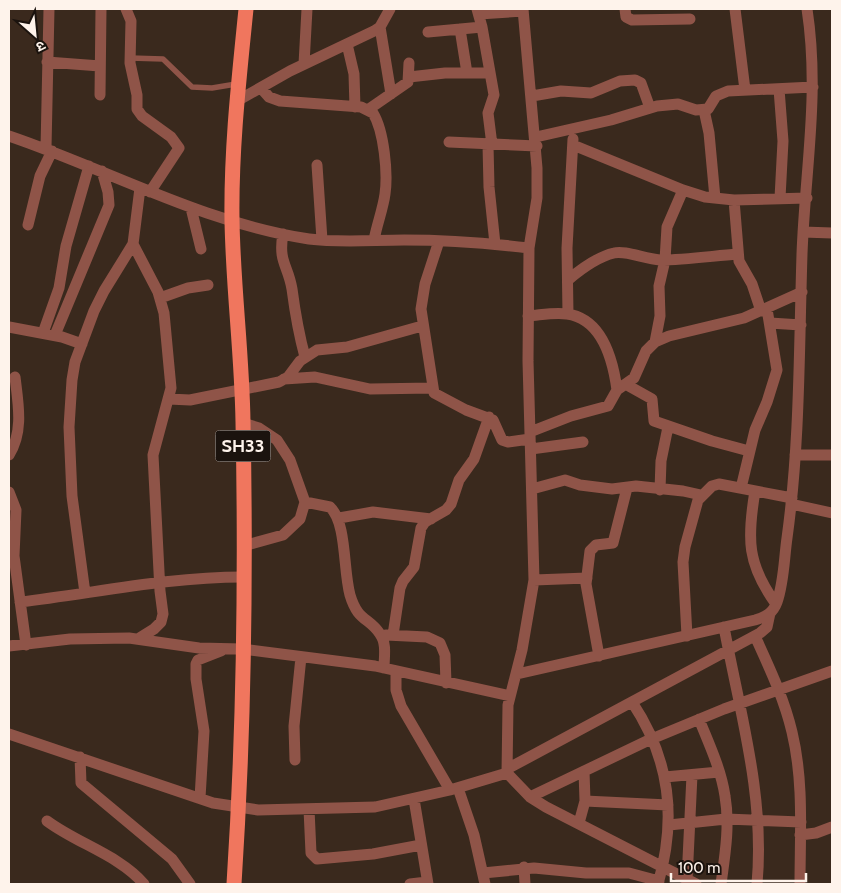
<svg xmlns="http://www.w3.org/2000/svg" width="841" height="893" font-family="Cabin,'Noto Sans Devanagari',sans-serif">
<rect width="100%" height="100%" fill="#3a291d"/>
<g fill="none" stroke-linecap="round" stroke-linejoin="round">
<!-- lane -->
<path stroke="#8f5448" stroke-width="5.5" d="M130,58L163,59L192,87L212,88L236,84"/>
<!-- street -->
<path stroke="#8f5448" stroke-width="11" d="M126,9L131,21L130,63L137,95V109L142,116L171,137L179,148L150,192
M477,9L482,27L494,95L488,113L492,145
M625,9L626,17L632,20L690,19
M735,9L745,90
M479,14L523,11
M380,27L391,94
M460,29L467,73
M428,32L482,27
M347,44L354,74L355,107
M47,62L100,66
M304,64L307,9
M409,77L445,73H490
M261,88L269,97L280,101L361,107L373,113C384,131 388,173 385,194C383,209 377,224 374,240
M779,89L783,141L780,198
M100,95L101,9
M532,96L561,91L591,93L620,81L635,80L641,83L650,108
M237,101L290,71L374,31L380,27L390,9
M369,109L408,82L409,63
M704,110L709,133L715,198
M9,136C109,170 203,223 309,239C340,243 373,240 404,240C446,240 487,243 529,248
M536,137L611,120L657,106L678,104L696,110L708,109L716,96L728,91L813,87
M449,142L537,146
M488,145L489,187L495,244
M573,145L683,190L705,197L734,200L807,198
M46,148L49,9
M317,165L322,240
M734,200L739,261L752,284L761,311
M191,208L201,249
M28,225L40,176L52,151
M803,232L832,233
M283,234C278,262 288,265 292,289C295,312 299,335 305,357
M439,241L425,284L421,309L434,393L466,410L493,420L502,440L508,442L530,439
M133,244L158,292L164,313L171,388L153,455L160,591L163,614L161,622L154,629L138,639
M568,280C581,269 597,257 614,253C625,250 645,259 660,260C685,260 712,256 737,254
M160,298L188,288L208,285
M568,314L567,248L573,139
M528,316C541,315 555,312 567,314C603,319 613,360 617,390
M770,323L801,325
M9,327L62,337L82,344
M43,333L59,288L66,246L89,166
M55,335L109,205L108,192L102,171
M655,342L660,316L659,286L665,260L667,227L683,190
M284,379L315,377L370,389L432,388
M627,385L652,399L654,421L712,441L749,451
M169,399L190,400L279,382L288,377L300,361L317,350L347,347L422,326
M530,432L571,416L608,406L617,390L634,378L646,351L655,342L669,336L744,318L802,292
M531,449L583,442
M9,455C24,431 18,403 15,377
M795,455H832
M741,488L755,430L767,402L777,370L767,309
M532,489L565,480L580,485L612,489L636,486L683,491L701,495
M660,490L661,461L668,427
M755,491C747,539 747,564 776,604
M9,492L16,510L14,556L26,645
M305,502L330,507C347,523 343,570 350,595C358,622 369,617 380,634C387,643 384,658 384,668
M791,504L832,513
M339,518L373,512L431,519
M243,546L283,535L300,519L305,502L290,460L277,440L259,428L243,423
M534,580L587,578
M85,593L72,496L69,427L72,380L75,362L94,311L104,291L133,244L140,188
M20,602C95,593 168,577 243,577
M724,627C740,713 765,796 757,884
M386,635L427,637L440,643L445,655L446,683
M393,635L400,588L403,581L414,567L421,528L425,522L446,510L451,504L459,480L474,459L489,417
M687,636L683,562L685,547L698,500L712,486L719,484L792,498
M755,636C769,667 784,698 792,732C804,782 800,833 800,884
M9,646L70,639L129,638L199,648L242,649L375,666L510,696
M599,656L586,584L590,551L596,545L613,543L627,488
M396,671V690L401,706L450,790
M517,674L755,620C766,617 773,613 777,602C784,582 784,559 787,538C800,444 799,349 802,254C805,170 820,94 807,9
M632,702C670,759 677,818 658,884
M699,719C709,744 721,769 725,796C730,825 725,855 721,884
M9,734L213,803L258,810L375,807L450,790L507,773L508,705L522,650L534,580L528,361L529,248L537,198V168L523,9
M80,757L81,783L172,859L190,884
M295,760L294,726L301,657
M507,769L760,633L767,627L770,613
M507,773L530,797L546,807L696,884
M665,777L719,772
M458,788L474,835L485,884
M530,797L649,740L724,709L832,671
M200,798L204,731L196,679V664L198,660L221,651
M414,799L428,884
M585,801L668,805
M309,809L311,853L317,859L373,854L421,845
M47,821C78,844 119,855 144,884
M579,823L585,801L584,771
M669,825L726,819L801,822
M800,835L816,833L832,827
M524,867L525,884
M483,873L534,868L586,873H629L659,881
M687,880L692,775
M410,884L427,882"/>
<!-- primary -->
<path stroke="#f0765e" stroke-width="15" d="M234,884C244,731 246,576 243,422C242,354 233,287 232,220C231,149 239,79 246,9"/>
</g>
<g text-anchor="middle" stroke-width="5" stroke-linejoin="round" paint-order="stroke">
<!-- shield labels -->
<rect fill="#1b130e" stroke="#bab0a9" stroke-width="1" x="215.5" y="430.5" width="55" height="31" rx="4"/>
<g font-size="18" font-weight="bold" fill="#fef3eb">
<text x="243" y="452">SH33</text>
</g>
</g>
<!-- border -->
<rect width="841" height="893" fill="none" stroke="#fef3eb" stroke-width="20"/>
<!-- north arrow -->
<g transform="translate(35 35) rotate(153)" stroke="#1b130e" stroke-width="4" paint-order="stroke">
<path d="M0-4L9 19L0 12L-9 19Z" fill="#fef3eb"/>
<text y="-8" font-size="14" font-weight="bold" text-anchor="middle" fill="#fef3eb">उ</text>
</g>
<!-- scale -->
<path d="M671 873v8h135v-8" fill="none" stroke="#fef3eb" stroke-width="2.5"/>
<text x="678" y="873" font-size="15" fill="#fef3eb" stroke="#1b130e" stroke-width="4" paint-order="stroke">100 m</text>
</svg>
